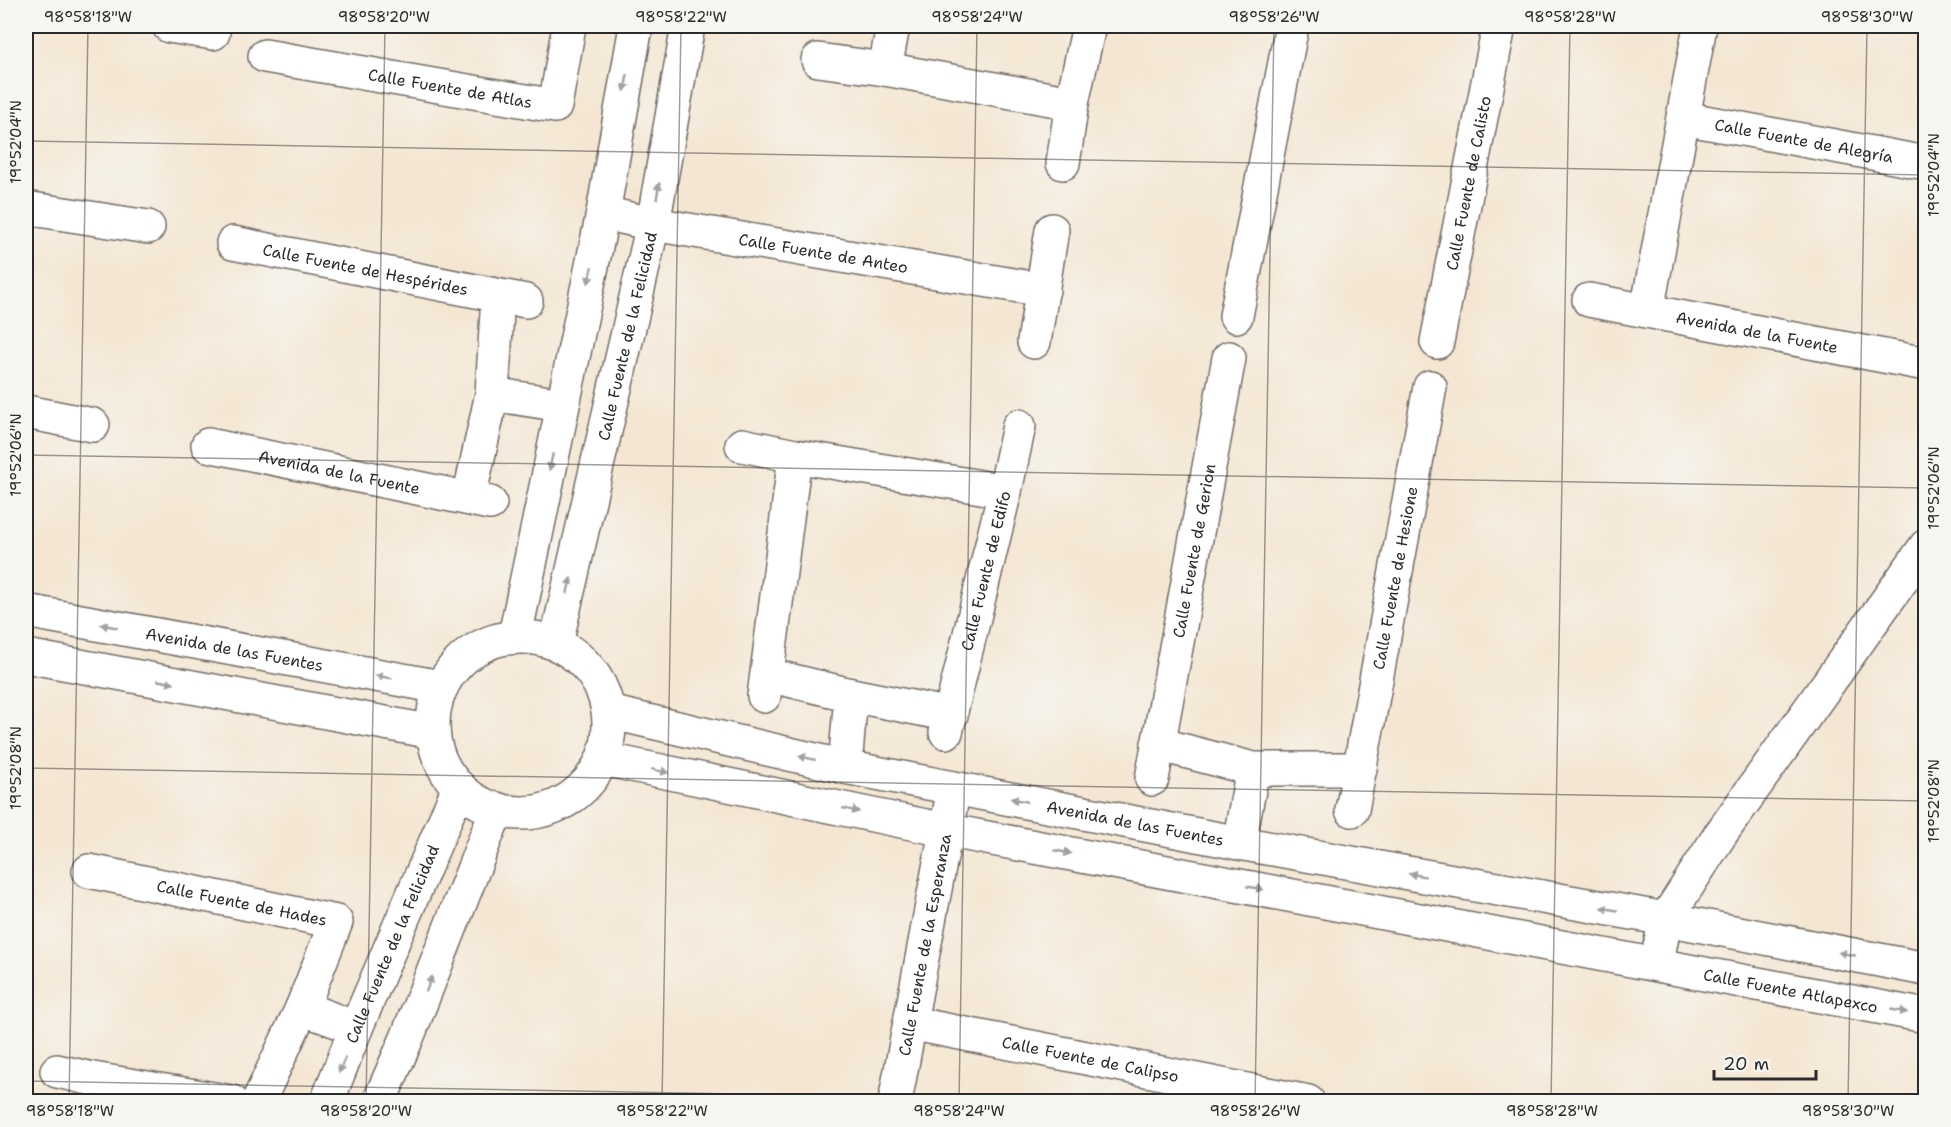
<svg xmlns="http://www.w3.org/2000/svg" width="1951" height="1127" font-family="'Shantell Sans',sans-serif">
<rect width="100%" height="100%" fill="#f6f6f2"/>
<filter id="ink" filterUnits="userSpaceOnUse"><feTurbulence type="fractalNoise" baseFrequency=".0167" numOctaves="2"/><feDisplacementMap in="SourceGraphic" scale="12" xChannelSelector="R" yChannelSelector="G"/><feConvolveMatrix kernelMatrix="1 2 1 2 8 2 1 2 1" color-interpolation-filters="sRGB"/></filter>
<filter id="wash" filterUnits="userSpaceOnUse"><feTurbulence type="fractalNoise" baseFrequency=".008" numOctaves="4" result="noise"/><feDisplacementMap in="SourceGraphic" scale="24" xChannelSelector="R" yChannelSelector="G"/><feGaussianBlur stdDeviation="1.35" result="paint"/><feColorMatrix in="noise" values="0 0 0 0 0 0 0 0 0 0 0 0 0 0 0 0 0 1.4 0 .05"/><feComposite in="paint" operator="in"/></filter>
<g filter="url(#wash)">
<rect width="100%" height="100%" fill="#f4e6d2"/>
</g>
<g filter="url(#ink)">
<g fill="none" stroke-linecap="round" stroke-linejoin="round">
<defs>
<g id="street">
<path d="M169,26L213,33"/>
<path id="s1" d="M265,56L555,106L569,26"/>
<path d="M818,60L885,69L1072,103"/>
<path d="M885,69L893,26"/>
<path id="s2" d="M1683,118L1926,163"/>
<path d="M1063,163L1072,103L1089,26"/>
<path d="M26,208L148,227"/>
<path id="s3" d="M603,213L653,224L1043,290"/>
<path id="s4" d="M233,243L526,301"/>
<path id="s5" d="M1589,300L1926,364"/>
<path d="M1647,311L1700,26"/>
<path d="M1236,316L1292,26"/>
<path d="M1034,342L1052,230"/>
<path id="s6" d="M1437,342L1499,26"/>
<path d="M492,394L562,405"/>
<path d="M26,412L93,425"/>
<path id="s7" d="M208,445L490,503"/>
<path d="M742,445L795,456L1005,491"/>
<path d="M469,498L492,394L498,296"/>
<path d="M515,636L603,213L636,26"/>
<path id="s8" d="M556,643L653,224L688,26"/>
<path d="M768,675L851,695L951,715"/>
<path d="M764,696L795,456"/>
<path id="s9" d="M946,732L1005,491L1019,426"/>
<path d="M1158,744L1253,769H1360"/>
<path d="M845,767L851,695"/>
<path id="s10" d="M1152,779L1229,358"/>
<path id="s11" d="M1352,810L1430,387"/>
<path d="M1239,843L1253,769"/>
<path id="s12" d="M89,871L336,922L302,1008L258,1102"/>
<path d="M1656,964L1666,919L1720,835L1926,546"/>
<path d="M302,1008L356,1028"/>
<path id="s13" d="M910,1023L1308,1102"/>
<path d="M57,1071L93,1079L232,1102"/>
<path id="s14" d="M327,1102L356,1028L459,787"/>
<path d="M379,1102L407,1038L497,809"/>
<path id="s15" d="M895,1102L954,788"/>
</g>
<g id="secondary">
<path id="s16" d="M26,611L441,687"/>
<circle cx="521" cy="725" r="88"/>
<path d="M26,656L433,732"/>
<path id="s17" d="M609,712L845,767L1239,843L1666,919L1926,969"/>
<path id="s18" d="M603,759L945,830L1926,1016"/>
</g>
</defs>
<!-- street casing -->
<use href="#street" stroke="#716c65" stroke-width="36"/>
<!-- secondary casing -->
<use href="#secondary" stroke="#716c65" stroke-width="36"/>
<!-- street -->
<use href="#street" stroke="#fff" stroke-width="33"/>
<!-- secondary -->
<use href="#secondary" stroke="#fff" stroke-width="33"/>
</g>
<!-- one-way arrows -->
<defs><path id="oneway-solid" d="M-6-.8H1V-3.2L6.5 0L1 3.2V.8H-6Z" transform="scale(1.5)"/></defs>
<g fill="#a0a0a0">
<use href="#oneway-solid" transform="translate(626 83) rotate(100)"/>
<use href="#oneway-solid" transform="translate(658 191) rotate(-80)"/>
<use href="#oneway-solid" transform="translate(590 275) rotate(102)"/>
<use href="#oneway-solid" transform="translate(551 462) rotate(102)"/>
<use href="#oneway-solid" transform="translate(569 586) rotate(-77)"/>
<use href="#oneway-solid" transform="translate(109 626) rotate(-170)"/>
<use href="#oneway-solid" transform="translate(384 677) rotate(-170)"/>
<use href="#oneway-solid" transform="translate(166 682) rotate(11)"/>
<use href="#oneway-solid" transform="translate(807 758) rotate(-167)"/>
<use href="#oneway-solid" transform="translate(660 771) rotate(12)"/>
<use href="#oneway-solid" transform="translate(1019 800) rotate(-169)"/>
<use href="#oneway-solid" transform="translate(851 810) rotate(12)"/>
<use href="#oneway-solid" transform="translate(1063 852) rotate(11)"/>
<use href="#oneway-solid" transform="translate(1417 875) rotate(-170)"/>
<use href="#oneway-solid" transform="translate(1255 888) rotate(11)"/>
<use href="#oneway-solid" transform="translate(1609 909) rotate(-170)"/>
<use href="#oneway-solid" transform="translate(1847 954) rotate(-169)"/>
<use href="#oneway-solid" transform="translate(429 984) rotate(-69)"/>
<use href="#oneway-solid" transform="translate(1899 1011) rotate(11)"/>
<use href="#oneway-solid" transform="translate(342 1065) rotate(112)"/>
</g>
</g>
<!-- ticks -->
<path fill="none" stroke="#2b2b2b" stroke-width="1.5" stroke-opacity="0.45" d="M26,141L1926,175M26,455L1926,488M26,768L1926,801M26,1081L1179,1102M69,1102L88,26M366,1102L385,26M662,1102L681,26M959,1102L977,26M1255,1102L1274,26M1551,1102L1570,26M1848,1102L1867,26"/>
<g text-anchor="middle" stroke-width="5" stroke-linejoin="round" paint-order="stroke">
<!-- street labels -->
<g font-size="16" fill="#2b2b2b" stroke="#f6f6f2">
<text dy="6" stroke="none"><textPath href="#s1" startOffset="188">Calle Fuente de Atlas</textPath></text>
<text dy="6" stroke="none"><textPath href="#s2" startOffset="123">Calle Fuente de Alegría</textPath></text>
<text dy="6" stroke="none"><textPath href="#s6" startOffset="162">Calle Fuente de Calisto</textPath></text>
<text dy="6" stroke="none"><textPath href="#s3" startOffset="224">Calle Fuente de Anteo</textPath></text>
<text dy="6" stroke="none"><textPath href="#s4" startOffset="135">Calle Fuente de Hespérides</textPath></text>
<text dy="6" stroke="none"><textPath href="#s5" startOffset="171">Avenida de la Fuente</textPath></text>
<text dy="6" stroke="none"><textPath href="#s8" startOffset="315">Calle Fuente de la Felicidad</textPath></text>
<text dy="6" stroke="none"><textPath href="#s7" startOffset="134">Avenida de la Fuente</textPath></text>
<text dy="6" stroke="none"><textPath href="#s10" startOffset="232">Calle Fuente de Gerion</textPath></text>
<text dy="6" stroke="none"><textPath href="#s9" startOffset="166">Calle Fuente de Edifo</textPath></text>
<text dy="6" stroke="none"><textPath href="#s11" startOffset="236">Calle Fuente de Hesione</textPath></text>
<text dy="6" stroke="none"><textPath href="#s16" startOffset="212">Avenida de las Fuentes</textPath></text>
<text dy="6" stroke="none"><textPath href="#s17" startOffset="538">Avenida de las Fuentes</textPath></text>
<text dy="6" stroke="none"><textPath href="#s12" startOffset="156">Calle Fuente de Hades</textPath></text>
<text dy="6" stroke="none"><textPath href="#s14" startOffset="171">Calle Fuente de la Felicidad</textPath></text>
<text dy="6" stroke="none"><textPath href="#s15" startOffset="160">Calle Fuente de la Esperanza</textPath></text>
<text dy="6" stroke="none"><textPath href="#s18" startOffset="1210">Calle Fuente Atlapexco</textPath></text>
<text dy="6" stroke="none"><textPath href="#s13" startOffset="184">Calle Fuente de Calipso</textPath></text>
</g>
</g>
<!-- margin -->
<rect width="1951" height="1127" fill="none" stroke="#f6f6f2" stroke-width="66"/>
<!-- scale -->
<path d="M1714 1070v9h102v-9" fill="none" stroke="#2b2b2b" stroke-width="3"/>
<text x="1723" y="1070" font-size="18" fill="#2b2b2b" stroke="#f6f6f2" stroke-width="4.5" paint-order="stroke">20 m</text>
<rect x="33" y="33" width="1885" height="1061" fill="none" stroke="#2b2b2b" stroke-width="2"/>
<g font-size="15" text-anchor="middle" fill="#2b2b2b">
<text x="88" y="22">98°58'18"W</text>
<text x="384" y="22">98°58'20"W</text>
<text x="681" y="22">98°58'22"W</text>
<text x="977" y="22">98°58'24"W</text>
<text x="1274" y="22">98°58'26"W</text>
<text x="1570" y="22">98°58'28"W</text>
<text x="1867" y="22">98°58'30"W</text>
<text transform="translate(16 142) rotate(-90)" y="5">19°52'04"N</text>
<text transform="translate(1934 175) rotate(-90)" y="5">19°52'04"N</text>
<text transform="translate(16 455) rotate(-90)" y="5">19°52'06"N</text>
<text transform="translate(1934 488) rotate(-90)" y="5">19°52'06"N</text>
<text transform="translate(16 768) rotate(-90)" y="5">19°52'08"N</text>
<text transform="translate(1934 801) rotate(-90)" y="5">19°52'08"N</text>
<text x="70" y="1116">98°58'18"W</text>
<text x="366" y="1116">98°58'20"W</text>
<text x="662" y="1116">98°58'22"W</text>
<text x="959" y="1116">98°58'24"W</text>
<text x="1255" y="1116">98°58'26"W</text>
<text x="1552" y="1116">98°58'28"W</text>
<text x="1848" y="1116">98°58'30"W</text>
</g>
</svg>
